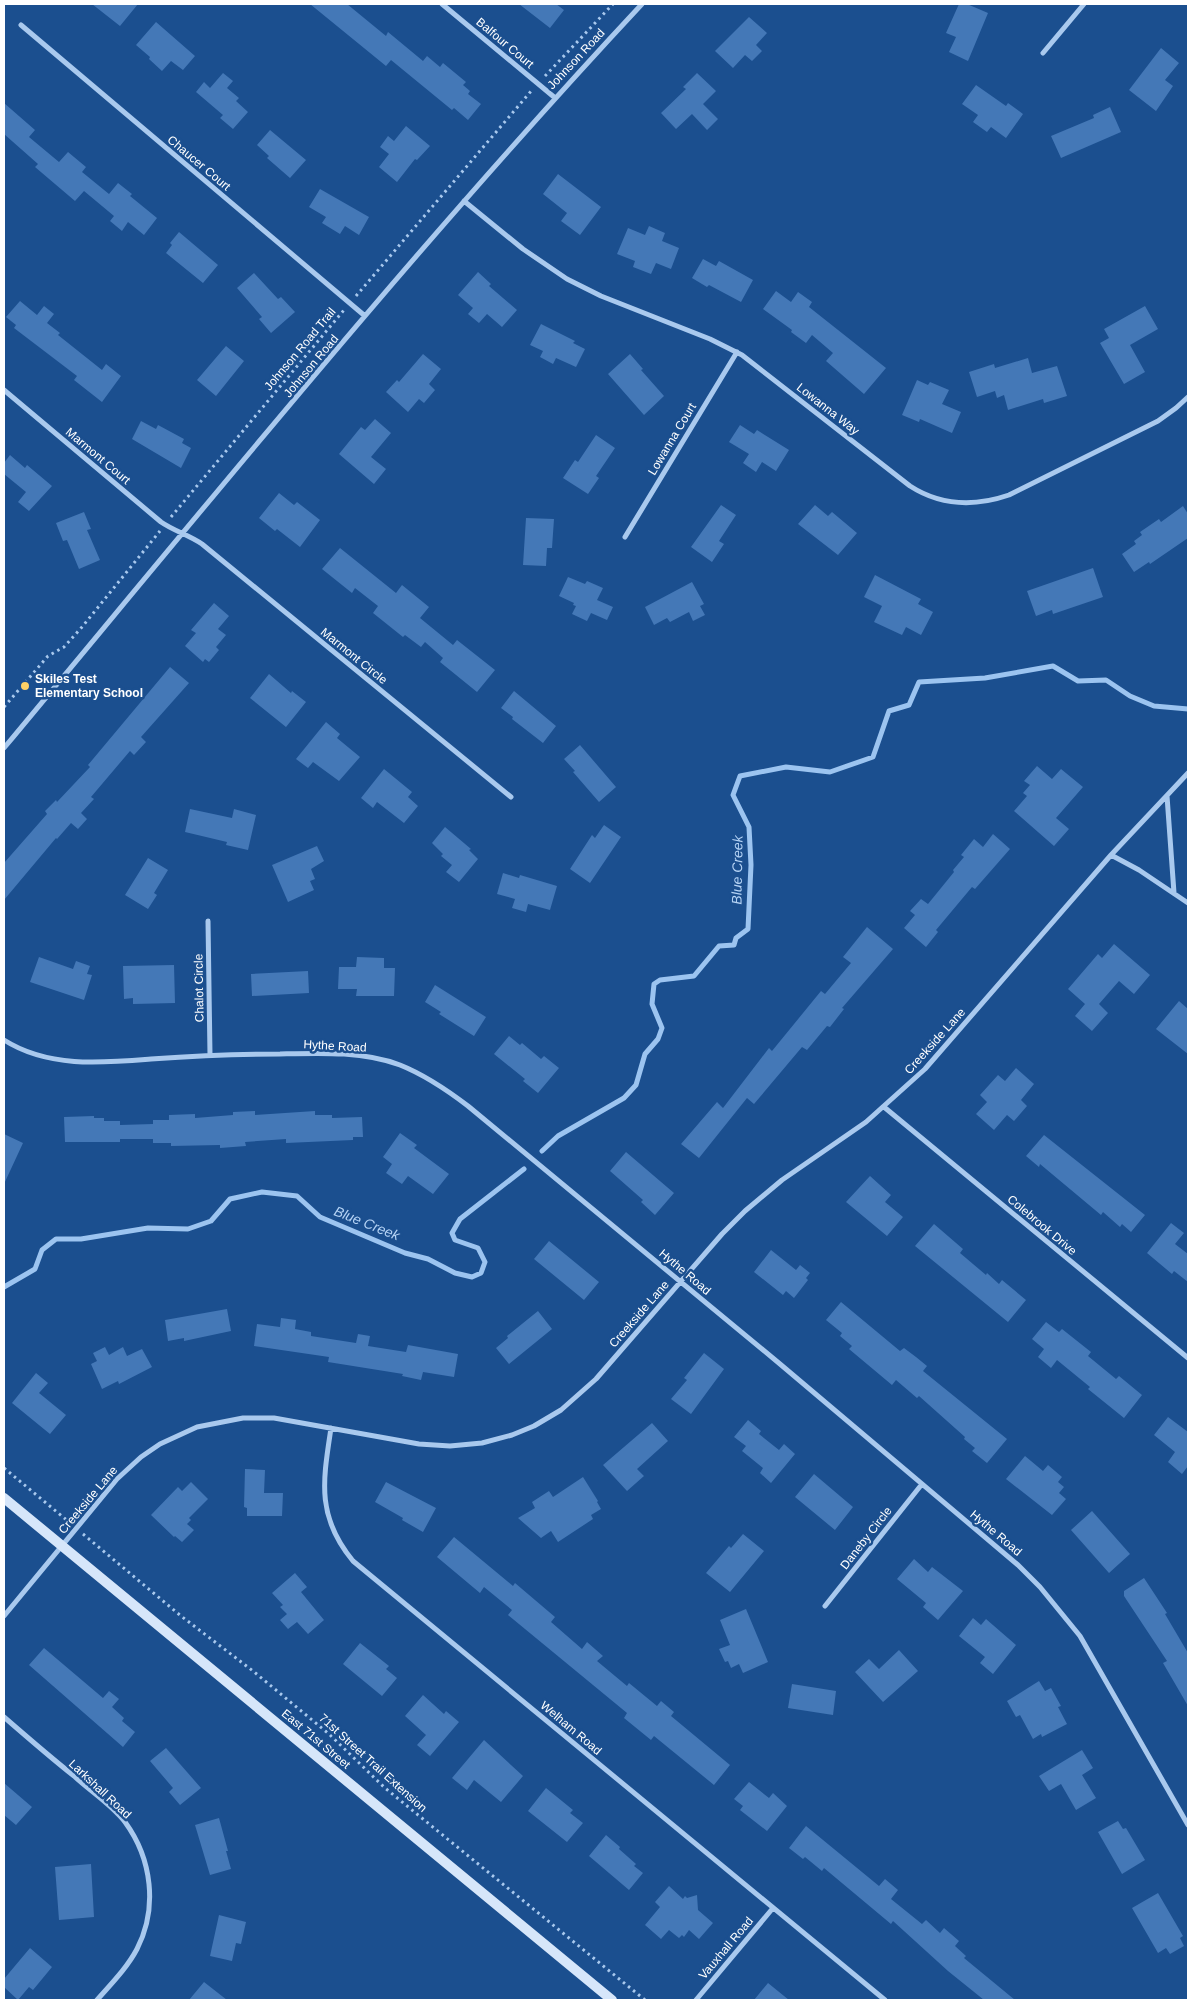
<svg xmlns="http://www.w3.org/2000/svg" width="1192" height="2004" font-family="Arial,sans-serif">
<rect width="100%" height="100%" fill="#1b4f8f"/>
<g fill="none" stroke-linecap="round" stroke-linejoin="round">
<!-- stream -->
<path stroke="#9cc4f0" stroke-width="5" d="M542,1151L558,1136L624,1098L636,1085L645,1054L658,1039L662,1028L652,1004L654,984L660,980L694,976L719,946L734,945L736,938L748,929L751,865L749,827L733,795L740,776L786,767L830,772L873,757L889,711L909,705L919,682L985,678L1053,666L1078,681L1106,680L1130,696L1154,706L1188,709
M4,1287L35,1269L42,1250L56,1239H81L148,1228L188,1229L211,1221L230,1199L262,1192L297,1196L320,1217L405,1253L428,1259L455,1273L472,1277L481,1273L485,1262L478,1248L455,1240L452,1233L460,1219L524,1169"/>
</g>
<!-- building -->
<path fill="#4478b7" d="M92,4H138L120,26Z
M310,4H347L386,36L388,32L423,61L427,56L440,67L443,63L466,82L463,85L470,91L468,94L481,104L468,120L454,108L452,110L391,60L386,66Z
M519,4H556L564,10L550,28Z
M959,4H967L988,13L968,61L949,52L956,37L946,33Z
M749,17L767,33L756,45L762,51L752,61L745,55L733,68L715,51Z
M156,22L195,56L183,70L171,61L162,71L149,59L150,57L136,45Z
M1161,48L1179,63L1165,80L1173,86L1156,111L1129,90Z
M223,73L233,81L227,88L239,98L236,101L248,112L233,129L220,118L223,115L196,92L204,82L210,88Z
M697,73L716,91L703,104L718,119L707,130L692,114L676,129L661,113L686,89L683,87Z
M976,85L1006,106L1008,103L1023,114L1006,138L991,127L987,132L973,122L978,115L962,104Z
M4,103L35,130L29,137L59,162L68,152L86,167L82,172L109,194L118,183L132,194L130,196L157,218L144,235L128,222L122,231L110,221L114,216L84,191L75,201L35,167L38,164L4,134Z
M1110,107L1121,132L1061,158L1051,136L1094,118L1093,115Z
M406,126L430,146L417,160L415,159L397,182L379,167L389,154L380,147L388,136L394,141Z
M270,130L306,160L290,178L267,158L269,156L257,145Z
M558,174L601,207L580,235L561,221L567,213L543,194Z
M320,189L369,217L359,235L345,226L340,234L322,223L326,217L309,207Z
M649,226L665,233L662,241L679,248L671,269L656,263L651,274L633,267L635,261L617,254L628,228L645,235Z
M179,232L218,265L203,283L166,253L172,245L170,243Z
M703,259L716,266L719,261L753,280L741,302L709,285L707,287L692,278Z
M478,272L491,284L489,286L517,310L502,327L487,314L479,323L468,314L473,308L458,295Z
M254,273L278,299L281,297L295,312L271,333L259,319L262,317L237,288Z
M776,291L791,302L798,292L812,302L809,307L886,368L864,394L826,361L833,353L812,335L806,343L791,332L792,330L763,309Z
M20,301L37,315L44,306L54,314L47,323L60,333L58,335L102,370L106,364L121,376L102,402L74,380L77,376L14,328L16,325L6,317Z
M1145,306L1158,329L1130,345L1145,372L1124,384L1100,343L1109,338L1104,329Z
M541,324L575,341L573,343L585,349L576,367L556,358L553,364L540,357L543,351L530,345Z
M226,346L244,361L216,396L197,380Z
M423,354L441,369L429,384L435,390L424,403L419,399L408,412L386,392L397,380L399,382Z
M630,354L643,369L641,370L664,396L644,415L608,374Z
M1028,358L1032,373L1057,366L1067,396L1044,403L1043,399L1008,410L1004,395L997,398L995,391L977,397L969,372L994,364L995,368Z
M917,380L928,385L930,382L949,390L942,404L961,412L952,433L920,419L919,422L902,415Z
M375,419L391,433L371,457L386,469L374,484L339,454L361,427L365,430Z
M141,421L156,429L158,425L184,439L182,443L191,448L181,468L132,439Z
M740,425L754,434L757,430L789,450L776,471L762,462L756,472L743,463L749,454L729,442Z
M596,435L615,448L596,476L599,478L588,494L563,478L575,460L578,462Z
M10,455L25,468L27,465L52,486L29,511L18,502L26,492L4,474V463Z
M279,493L294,505L297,502L320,520L300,547L277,529L275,531L259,518Z
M721,505L736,515L719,541L724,544L712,562L691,547Z
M815,505L828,516L832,512L857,533L838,555L798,524Z
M1183,506L1188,514V538L1150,564L1149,562L1134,572L1122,554L1136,544L1134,541L1142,535L1140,532L1159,519L1161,522Z
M84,512L91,529L87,530L100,560L79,569L67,540L63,541L56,523Z
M526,518L554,519L552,548H547L546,566L523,565Z
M340,548L396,593L402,585L429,607L420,618L453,645L457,640L495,670L477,692L440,662L443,658L425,642L421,647L405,635L403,637L373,613L378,606L355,588L352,593L322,569Z
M1093,568L1103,597L1053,614L1052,610L1036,616L1027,591Z
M875,575L921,599L918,604L933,612L921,635L906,627L902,635L874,622L882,606L864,597Z
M568,577L585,584L587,581L603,588L597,600L613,607L607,620L591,613L587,621L572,614L576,606L573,605L574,603L559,596Z
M692,582L704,604L700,606L705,615L693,621L689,612L670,622L667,618L654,625L645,607Z
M214,603L229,616L218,629L226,635L216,647L219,650L209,662L205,659L203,662L185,646L196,633L191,630Z
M170,667L189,683L141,737L146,742L134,755L130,751L91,797L94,799L81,813L87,819L78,829L71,823L57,839L56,838L4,900V863L47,814L45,811L56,800L57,802L90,767L88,765Z
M269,674L291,693L292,691L306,702L286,727L250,698Z
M514,691L556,726L543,743L512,719L513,717L501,708Z
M326,722L340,734L337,738L360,757L339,781L313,762L308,768L296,759Z
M580,745L616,787L599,802L573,772L575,771L564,759Z
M1037,766L1052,779L1061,769L1083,787L1056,818L1069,829L1054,846L1014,811L1027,796L1023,793L1030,785L1024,781Z
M384,769L412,792L408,797L418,806L404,823L377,802L373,808L361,798Z
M190,809L232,818L234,809L256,815L248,850L226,845L227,842L185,832Z
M604,825L621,837L590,883L570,869L592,835L595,838Z
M445,827L471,849L469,850L478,859L459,882L446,872L452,865L441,856L443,854L432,843Z
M993,834L1010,849L975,889L972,887L936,930L938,932L926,947L904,928L915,915L910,911L921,899L928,904L954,872L953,870L964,857L961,855L974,839L983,847Z
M317,846L324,861L311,869L315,879L310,881L314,890L288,902L272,865Z
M148,858L168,870L154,893L157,895L148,909L125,895Z
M503,873L519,878L520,875L557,886L550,910L528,904L526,912L512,908L515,899L497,894Z
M867,927L893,949L842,1008L844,1009L830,1027L827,1026L807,1050L802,1047L754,1104L747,1098L699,1158L681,1144L717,1102L723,1108L769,1048L772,1051L821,991L825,994L851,963L843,957Z
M1114,944L1150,975L1134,994L1119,981L1099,1004L1108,1013L1092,1031L1075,1016L1085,1004L1068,989L1098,954L1102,958Z
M39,957L73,969L76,961L90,966L87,974L92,975L84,1000L30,982Z
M357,957L384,958V968H395L394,996H356L357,989H338L339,967H356Z
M174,965L175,1003L133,1004V998L124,999L123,966Z
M308,971L309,993L252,996L251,974Z
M435,985L486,1017L474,1036L439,1014L441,1012L425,1002Z
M1179,1001L1188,1009V1054L1156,1029Z
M509,1036L520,1045L522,1043L541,1059L544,1056L559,1068L538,1093L523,1081L525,1079L494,1054Z
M1016,1068L1034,1084L1021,1100L1027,1106L1014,1121L1007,1115L994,1130L976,1114L987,1102L980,1095L998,1075L1005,1081Z
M255,1111V1115L315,1111V1115H332V1118L362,1117L363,1137H353V1140L286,1143V1139L245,1142L246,1146L220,1148V1145L171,1146V1143H153V1139H120V1142H65L64,1117L94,1116V1118H104V1121H120V1125L153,1124V1120H169V1115L195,1114V1118L233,1115V1112Z
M400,1133L417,1145L414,1148L449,1174L433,1194L408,1176L402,1184L386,1173L392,1164L383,1157Z
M4,1134L23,1143L4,1184Z
M1044,1135L1145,1215L1131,1232L1122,1224L1120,1227L1103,1212L1101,1215L1040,1164L1039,1167L1026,1156Z
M626,1152L674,1193L655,1215L641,1202L643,1200L610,1171Z
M870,1176L891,1195L885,1202L903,1217L887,1236L846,1202Z
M1171,1223L1184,1233L1175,1244L1188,1254V1282L1174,1271L1172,1274L1147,1253Z
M934,1224L963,1249L960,1253L986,1275L987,1273L999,1284L1002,1280L1026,1300L1008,1322L915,1246Z
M549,1241L599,1282L584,1300L534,1259Z
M771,1250L796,1270L800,1265L810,1273L806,1278L808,1280L794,1298L786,1291L783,1295L754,1272Z
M841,1302L900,1351L904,1348L916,1357L927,1366L923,1371L1007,1439L987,1463L972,1451L975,1448L964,1439L965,1437L919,1396L917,1398L896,1380L892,1385L849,1349L852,1346L840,1336L842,1333L826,1320Z
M227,1309L231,1331L184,1341V1338L168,1341L165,1320Z
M538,1311L552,1329L509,1364L496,1348L508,1338L507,1336Z
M281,1318L296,1320L295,1329L311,1332V1336L356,1343L358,1334L370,1336L368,1346L406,1352L408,1345L458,1354L454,1377L423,1372L421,1380L402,1376L403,1374L328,1362L329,1357L254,1346L257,1324L280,1327Z
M1046,1322L1059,1332L1062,1329L1091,1352L1088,1356L1116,1379L1119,1376L1142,1395L1124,1418L1088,1389L1090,1387L1057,1360L1051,1368L1038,1357L1044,1349L1032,1339Z
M105,1347L109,1355L123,1347L127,1356L142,1349L152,1367L119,1384L118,1381L102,1389L91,1364L97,1361L93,1353Z
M704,1353L724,1369L691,1414L671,1399L687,1380L684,1378Z
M36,1373L48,1383L39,1393L66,1415L50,1434L12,1403Z
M1168,1417L1188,1432V1466L1182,1474L1168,1462L1175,1452L1154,1435Z
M748,1420L761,1431L759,1434L779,1450L784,1444L795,1454L771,1483L760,1473L763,1468L742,1451L746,1446L734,1437Z
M652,1423L668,1441L637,1469L644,1476L627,1491L603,1465Z
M1025,1456L1043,1471L1048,1465L1062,1477L1058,1482L1064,1487L1059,1493L1066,1499L1052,1515L1006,1479Z
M245,1469L265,1470L264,1493H283L282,1516H247V1508L244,1507Z
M814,1474L853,1507L835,1530L795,1497Z
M583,1477L598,1501L597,1502L601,1509L591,1515L593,1519L558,1542L551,1531L541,1538L518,1518L535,1508L532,1502L549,1491L553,1497Z
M191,1482L208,1499L189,1518L191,1520L187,1524L194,1530L182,1542L175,1536L174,1537L151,1515L178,1487L182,1491Z
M386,1482L436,1508L423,1532L402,1520L403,1518L375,1502Z
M1092,1511L1130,1554L1109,1573L1071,1530Z
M743,1534L764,1551L730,1592L706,1573L729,1546L731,1548Z
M454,1537L513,1586L515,1583L555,1617L551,1622L582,1649L587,1642L603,1656L597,1661L627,1686L629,1683L657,1706L661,1701L674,1712L671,1716L730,1765L714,1785L654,1736L651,1740L624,1718L627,1713L508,1615L512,1610L484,1587L480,1593L437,1557Z
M914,1559L928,1572L932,1567L963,1591L938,1620L923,1607L926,1603L897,1579Z
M295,1573L307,1587L301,1592L324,1620L308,1634L297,1622L288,1629L280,1620L287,1614L280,1607L283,1605L272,1593Z
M1144,1578L1167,1613L1165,1614L1188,1653V1706L1163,1663L1167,1661L1124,1596V1591Z
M746,1609L768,1662L743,1673L739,1664L731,1668L728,1661L725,1662L719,1649L730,1645L720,1620Z
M973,1618L981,1625L986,1619L1016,1645L993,1674L980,1663L985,1657L959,1636Z
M360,1643L389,1666L386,1669L397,1678L382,1696L343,1664Z
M44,1648L103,1698L109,1691L119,1699L112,1707L124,1718L122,1721L135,1732L123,1747L29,1665Z
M899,1650L918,1671L883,1702L855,1672L869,1659L879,1669Z
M1039,1681L1045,1691L1051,1688L1061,1706L1058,1707L1067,1724L1042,1737L1041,1734L1033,1739L1020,1715L1016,1717L1007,1701Z
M792,1684L836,1691L833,1715L788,1708Z
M423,1695L444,1714L446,1711L459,1722L430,1756L417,1745L426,1735L405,1716Z
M484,1740L523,1776L501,1802L474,1780L467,1790L452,1778Z
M166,1748L201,1788L180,1805L169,1792L173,1788L150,1761Z
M1082,1750L1093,1768L1082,1775L1096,1798L1076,1810L1061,1784L1049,1791L1039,1776Z
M749,1782L769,1798L773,1793L787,1806L767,1831L740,1810L743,1806L734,1799Z
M4,1783L32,1807L16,1825L4,1815Z
M546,1788L573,1810L570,1813L583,1823L567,1842L528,1811Z
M219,1818L228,1851H226L231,1869L210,1875L195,1825Z
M1118,1821L1123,1829L1126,1828L1145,1860L1122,1874L1098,1832Z
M806,1826L879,1886L885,1879L898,1890L891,1899L922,1924L926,1920L940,1933L944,1928L959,1941L955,1946L966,1956L964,1958L1015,2000H984L948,1971L893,1921L891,1924L824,1868L822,1871L805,1857L803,1859L789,1848Z
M606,1835L620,1847L619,1849L636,1864L634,1866L643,1873L629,1890L589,1856Z
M91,1864L94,1917L59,1920L55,1867Z
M669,1886L683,1899L685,1896L687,1898L697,1895L698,1910L713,1923L699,1939L689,1930L684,1937L682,1935L679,1938L669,1930L661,1939L645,1925L660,1907L655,1902Z
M1158,1893L1183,1936L1180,1938L1184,1946L1170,1954L1166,1948L1158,1953L1132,1908Z
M219,1915L246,1922L241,1944L236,1943L232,1961L210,1956Z
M30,1948L52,1967L33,1990L29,1987L18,2000L4,1987V1979Z
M204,1982L227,2000H189Z
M768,1983L789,2000H754Z"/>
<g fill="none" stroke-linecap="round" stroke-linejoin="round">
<!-- path -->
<path stroke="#a9c9ee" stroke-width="3" stroke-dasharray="2.5 4" stroke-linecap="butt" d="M545,76L613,4
M356,296L532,90
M171,517L344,310
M4,707L48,656L64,647L82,627L160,531
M4,1468L69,1522
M83,1534L181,1616L253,1671L329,1734L385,1788L645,2000"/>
<!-- minor -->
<path stroke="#a9c9ee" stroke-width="5" d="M442,4L554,97
M21,25L365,316
M1043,53L1084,4
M464,201L523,249L567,279L601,296L710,339L742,355L910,486C941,506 974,507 1009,495L1158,421L1176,408L1188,397
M4,390L161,522C174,531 189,535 202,544L511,797
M625,537L737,352
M4,748C213,497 419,243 642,4
M1167,796L1174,893
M1111,855L1139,870L1188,903
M208,921L210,1055
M4,1040C48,1068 102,1063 151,1059C194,1056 237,1054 280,1054C320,1053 362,1051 400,1065C425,1075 447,1090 468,1106L780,1364L1018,1565L1040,1587L1080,1636L1188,1825
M884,1107L1188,1358
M331,1428C323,1481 316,1516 353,1561L885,2000
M825,1606L922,1484
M4,1616L117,1479L141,1457L160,1444L197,1427L243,1418H274L419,1444L450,1446L482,1443L512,1435L534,1426L561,1410L596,1379L722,1234L745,1211L782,1180L866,1122L925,1069L1111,855L1188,773
M4,1717C27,1737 50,1757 74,1776C90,1791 112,1805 125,1822C152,1859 158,1908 137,1949C127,1968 111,1984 97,2000
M696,2000L773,1908"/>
<!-- secondary -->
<path stroke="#d6e6fa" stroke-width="10" d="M4,1498L612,2000"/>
</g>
<!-- markers -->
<circle fill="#ffd166" stroke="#1b4f8f" stroke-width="2" cx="25" cy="686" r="5"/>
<g text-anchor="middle" stroke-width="5" stroke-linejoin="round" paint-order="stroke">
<!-- street labels -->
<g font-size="12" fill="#fff" stroke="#1b4f8f">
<text transform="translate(505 43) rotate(40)" y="4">Balfour Court</text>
<text transform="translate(576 59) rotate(-47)" y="4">Johnson Road</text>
<text transform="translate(199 163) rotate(40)" y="4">Chaucer Court</text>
<text transform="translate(300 349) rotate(-50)" y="4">Johnson Road Trail</text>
<text transform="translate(311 366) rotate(-50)" y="4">Johnson Road</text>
<text transform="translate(828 409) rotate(38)" y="4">Lowanna Way</text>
<text transform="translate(672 439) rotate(-59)" y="4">Lowanna Court</text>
<text transform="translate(98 456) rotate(40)" y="4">Marmont Court</text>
<text transform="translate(354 656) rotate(39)" y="4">Marmont Circle</text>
<text transform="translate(199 988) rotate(-91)" y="4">Chalot Circle</text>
<text transform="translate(935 1041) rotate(-48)" y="4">Creekside Lane</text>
<text transform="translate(335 1046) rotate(3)" y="4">Hythe Road</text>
<text transform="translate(1042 1225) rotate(40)" y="4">Colebrook Drive</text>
<text transform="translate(685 1272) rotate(40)" y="4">Hythe Road</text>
<text transform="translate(639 1314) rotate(-49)" y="4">Creekside Lane</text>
<text transform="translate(88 1500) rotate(-50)" y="4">Creekside Lane</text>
<text transform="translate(996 1533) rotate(40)" y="4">Hythe Road</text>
<text transform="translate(866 1538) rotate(-52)" y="4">Daneby Circle</text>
<text transform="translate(571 1728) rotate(40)" y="4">Welham Road</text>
<text transform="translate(316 1739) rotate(40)" y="4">East 71st Street</text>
<text transform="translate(373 1763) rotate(42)" y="4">71st Street Trail Extension</text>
<text transform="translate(100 1789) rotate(43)" y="4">Larkshall Road</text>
<text transform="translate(726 1948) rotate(-50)" y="4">Vauxhall Road</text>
</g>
<!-- poi labels -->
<g font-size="12" font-weight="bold" fill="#fff" stroke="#1b4f8f" text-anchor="start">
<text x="35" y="683">Skiles Test<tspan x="35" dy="14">Elementary School</tspan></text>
</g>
<!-- water labels -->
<g font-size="14" font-style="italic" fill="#b5d3f5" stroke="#1b4f8f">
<text transform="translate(737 870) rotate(-89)" y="5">Blue Creek</text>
<text transform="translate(367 1223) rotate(22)" y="5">Blue Creek</text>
</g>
</g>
<!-- border -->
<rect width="1192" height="2004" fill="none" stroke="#ffffff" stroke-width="10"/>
</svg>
